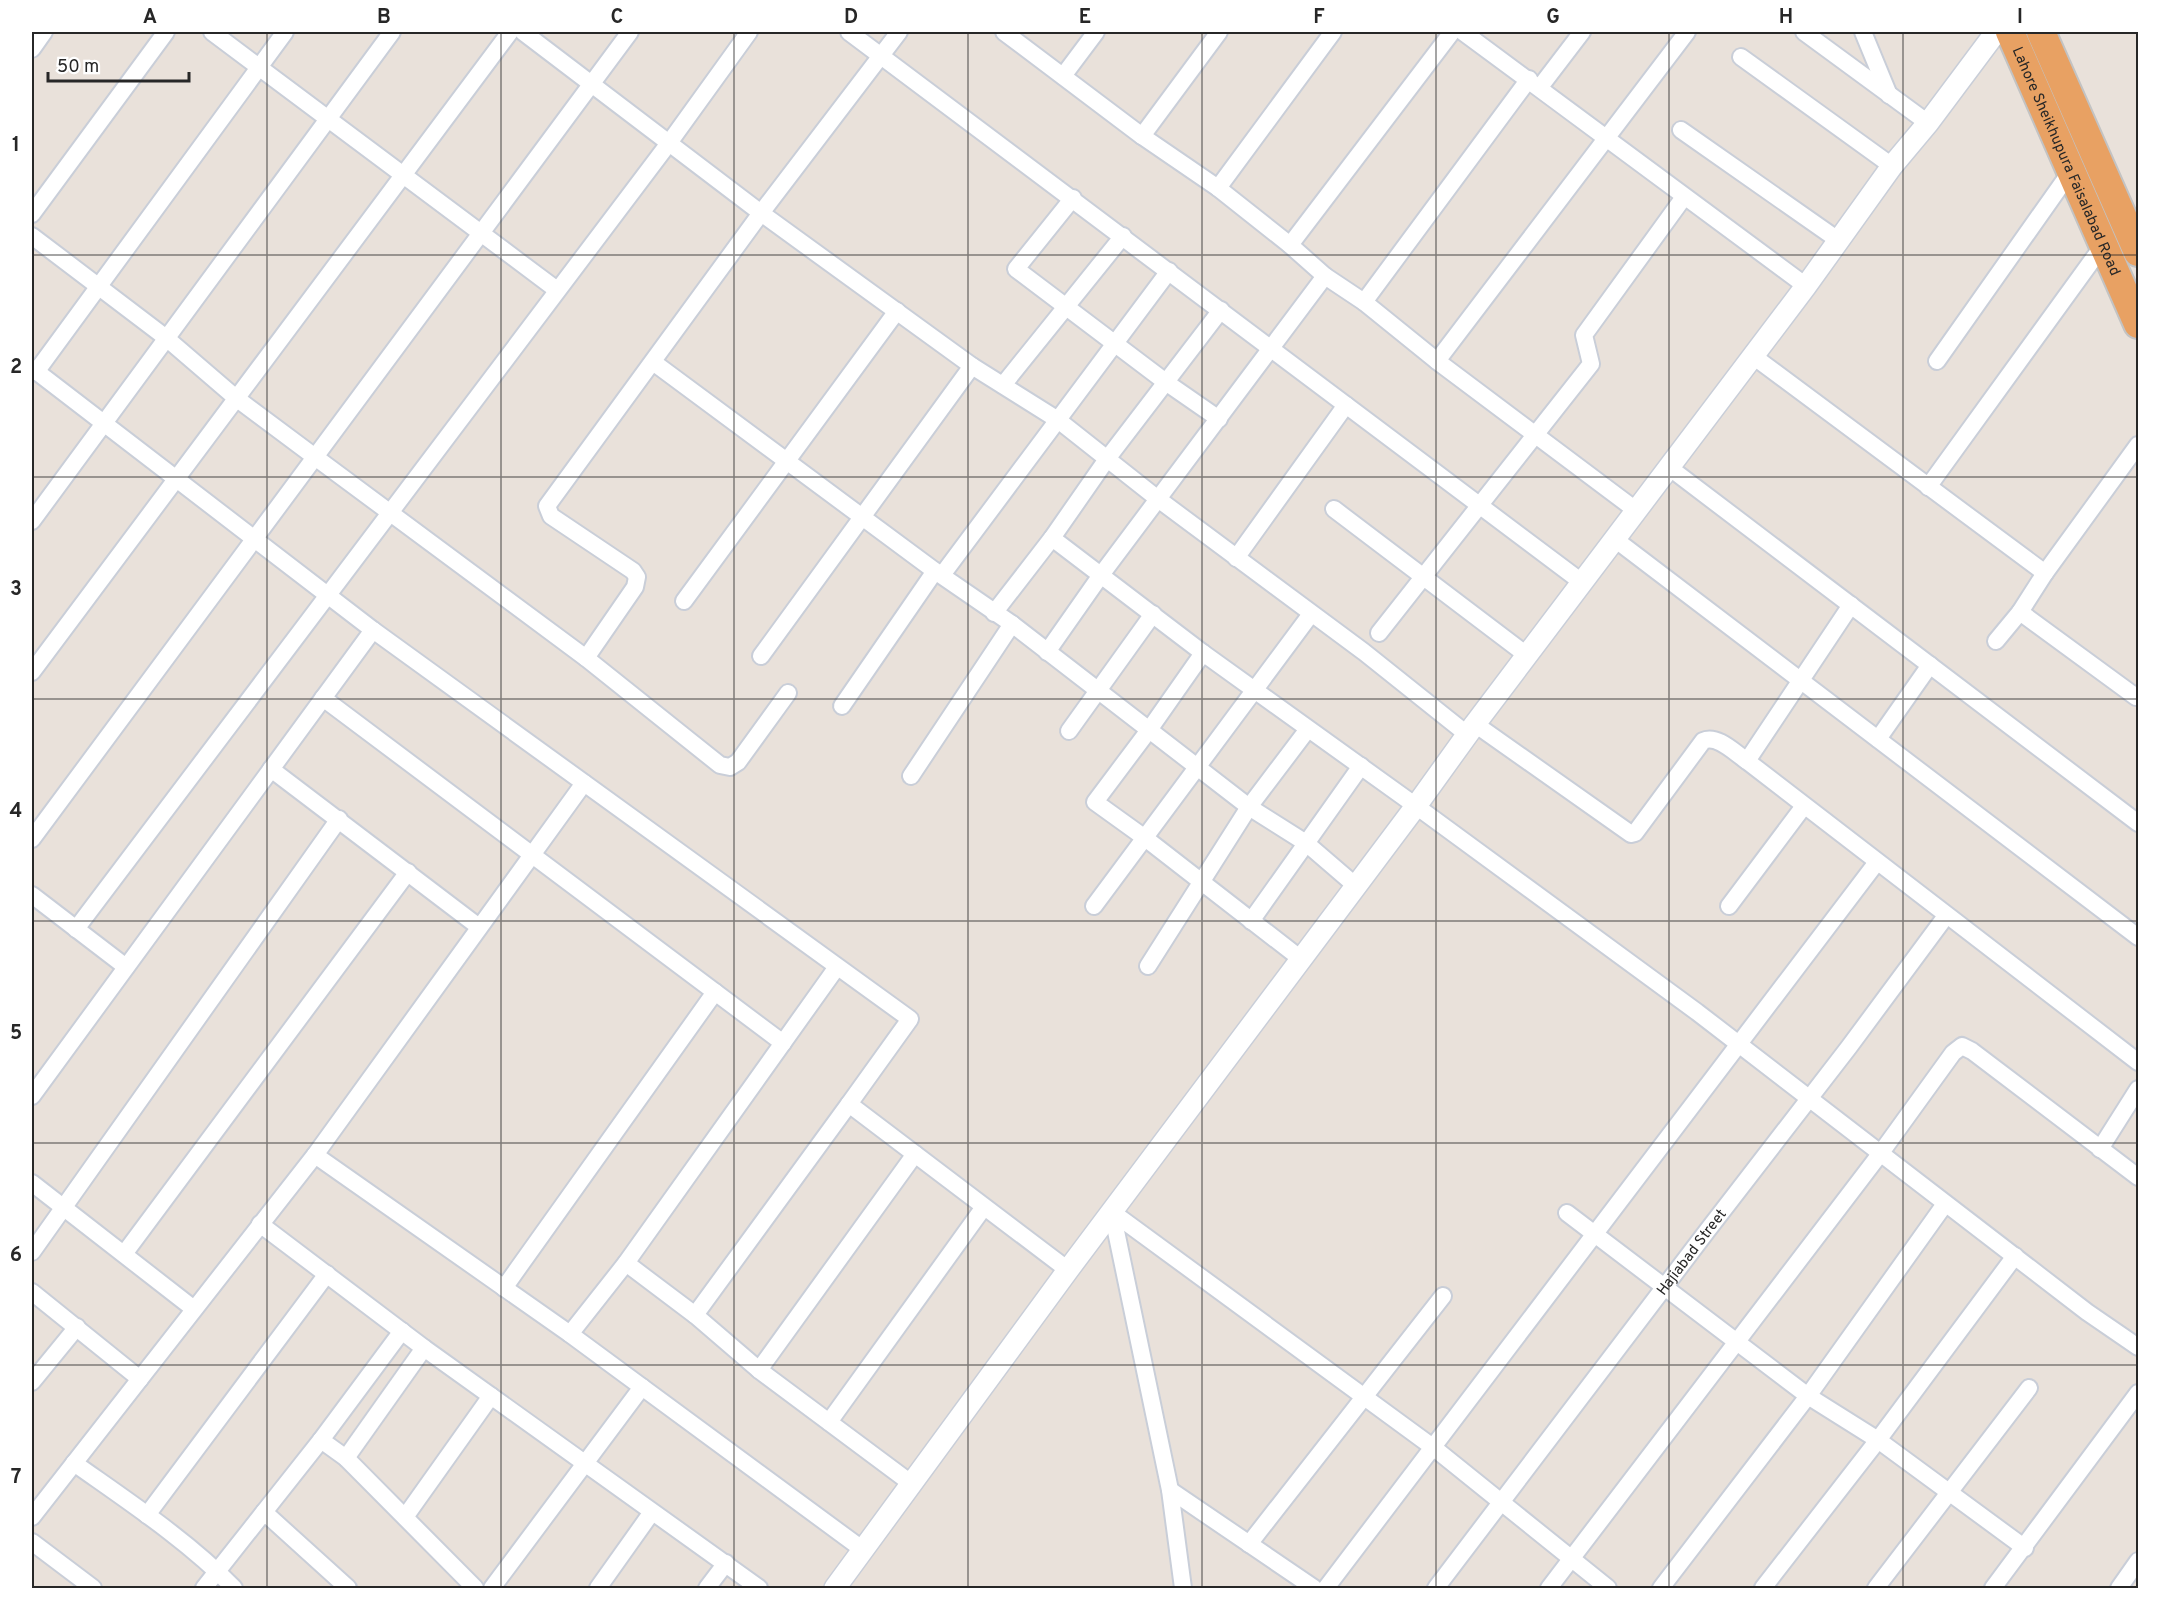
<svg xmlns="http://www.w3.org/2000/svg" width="2170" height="1620" font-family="Overpass,sans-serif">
<rect width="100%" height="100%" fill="#e9e1da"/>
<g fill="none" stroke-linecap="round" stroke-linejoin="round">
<defs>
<g id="minor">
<path d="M212,32L557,290"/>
<path d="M523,32L761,213L972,366L1058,420L1158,499L1364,652L1468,735"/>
<path d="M849,32L1583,583"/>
<path d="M1004,32L1142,136L1218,188L1290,245L1325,276L1364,302L1437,361L1637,511"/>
<path d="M1463,32L1806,286"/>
<path d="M1804,32L1928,123"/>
<path d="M1863,32L1889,95"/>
<path d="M32,49L44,32"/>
<path d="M1741,57L1892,166"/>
<path d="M1063,76L1096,32"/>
<path d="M1540,87L1582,32"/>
<path d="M1681,130L1838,240"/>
<path d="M1142,136L1219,32"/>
<path d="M1218,188L1333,32"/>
<path d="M1073,198L1016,269L1167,383L1219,419"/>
<path d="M32,214L166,32"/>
<path d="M32,236L165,337L236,398L315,457L586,658L635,587L637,577L633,571L551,516L547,506L761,213L899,32"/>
<path d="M1290,245L1452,32"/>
<path d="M1364,302L1529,79"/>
<path d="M1753,356L2045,573L2138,445"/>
<path d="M1437,361L1687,32"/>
<path d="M1937,361L2071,171"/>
<path d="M653,362L935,571L1012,624L1249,807L1306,843L1356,886"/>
<path d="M32,368L373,630L910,1019L849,1104L1068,1270"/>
<path d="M36,372L285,32"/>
<path d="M1003,385L1123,236"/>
<path d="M1670,468L2138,823"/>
<path d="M1928,487L2104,244"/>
<path d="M1334,509L1528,656"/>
<path d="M32,521L392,32"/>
<path d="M1052,538L1203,653L1416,806L1697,1012L2087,1312L2138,1347"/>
<path d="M1616,540L2138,937"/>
<path d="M1236,558L1346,405"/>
<path d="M942,575L1169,271"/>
<path d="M684,601L897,311"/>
<path d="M2020,612L2045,573"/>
<path d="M994,613L1052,538L1107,459L1221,310"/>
<path d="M1379,633L1591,364L1584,335L1684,197"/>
<path d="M1996,641L2020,612L2136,697L2138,694"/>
<path d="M1047,652L1101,575L1325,276"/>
<path d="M1203,653L1149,730L1095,802L1145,838L1301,959"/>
<path d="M761,656L972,366"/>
<path d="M586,658L720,765L730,767L738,762L788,693"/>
<path d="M32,672L510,32"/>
<path d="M323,698L783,1043"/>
<path d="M842,706L935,571"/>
<path d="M1475,724L1631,834L1635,833L1703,741C1717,734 1735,753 1747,761L2138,1062"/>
<path d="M1069,731L1153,614"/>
<path d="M1878,739L1930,665"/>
<path d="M1747,761L1851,605"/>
<path d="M271,769L479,927"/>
<path d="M911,776L1012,624"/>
<path d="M32,839L630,32"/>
<path d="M32,895L126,967"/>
<path d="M1094,906L1311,614"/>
<path d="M1729,906L1804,806"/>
<path d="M1251,921L1361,766"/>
<path d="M76,929L669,143L749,32"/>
<path d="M1148,966L1249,807L1308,729"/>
<path d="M32,1096L373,630"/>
<path d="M2100,1149L2138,1089"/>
<path d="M315,1155L570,1334L862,1549"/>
<path d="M32,1183L194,1309"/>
<path d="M1112,1212L1434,1448L1608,1588"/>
<path d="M1112,1212L1170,1490L1183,1588"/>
<path d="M1567,1213L1808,1396L1878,1440L2025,1548"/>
<path d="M260,1224L424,1348L759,1588"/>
<path d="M32,1252L339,819"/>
<path d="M124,1254L408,872"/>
<path d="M626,1263L695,1315L759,1370L912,1484"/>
<path d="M504,1288L715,992"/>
<path d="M32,1292L140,1379"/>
<path d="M695,1315L849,1104"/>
<path d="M570,1334L626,1263L837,967"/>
<path d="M759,1370L915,1154"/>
<path d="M32,1382L77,1327"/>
<path d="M829,1422L984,1207"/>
<path d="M321,1440L346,1458L475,1588"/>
<path d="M346,1458L424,1348"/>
<path d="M74,1463C129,1502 187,1540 234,1588"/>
<path d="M1170,1490L1314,1588"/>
<path d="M264,1512L348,1588"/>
<path d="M147,1515L327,1274"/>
<path d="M32,1517L315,1155L584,783"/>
<path d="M405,1517L491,1396"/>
<path d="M32,1542L93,1588"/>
<path d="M1249,1544L1443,1296"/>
<path d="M204,1588L321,1440L402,1331"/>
<path d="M492,1588L642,1387"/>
<path d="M598,1588L652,1512"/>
<path d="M707,1588L726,1563"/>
<path d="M1326,1588L1877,862"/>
<path id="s1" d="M1436,1588L1707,1231L1849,1047L1946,916"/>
<path d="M1549,1588L1880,1154L1953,1053L1962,1046L1972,1051L2138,1177"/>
<path d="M1661,1588L1808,1396L1945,1204"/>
<path d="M1763,1588L1878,1440L2015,1256"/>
<path d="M1876,1588L2029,1388"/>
<path d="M1993,1588L2138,1393"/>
<path d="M2119,1588L2138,1561"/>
</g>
<path id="tertiary" d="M835,1588L1068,1270L1416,806L1475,724L1806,286L1892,166L1928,123L1996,32"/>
<g id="trunk">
<path id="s2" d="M2010,32L2138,324"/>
<path d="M2041,32L2138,252"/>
</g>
</defs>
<!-- minor casing -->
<use href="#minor" stroke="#c9ced8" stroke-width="20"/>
<!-- tertiary casing -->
<use href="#tertiary" stroke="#c9ced8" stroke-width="24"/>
<!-- trunk casing -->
<use href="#trunk" stroke="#c3c3c3" stroke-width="32"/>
<!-- minor -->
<use href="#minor" stroke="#fff" stroke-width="16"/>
<!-- tertiary -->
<use href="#tertiary" stroke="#fff" stroke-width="21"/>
<!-- trunk -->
<use href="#trunk" stroke="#e8a163" stroke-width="28"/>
</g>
<!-- grid -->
<path fill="none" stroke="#272727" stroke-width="1.5" stroke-opacity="0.55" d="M267,32V1588M501,32V1588M734,32V1588M968,32V1588M1202,32V1588M1436,32V1588M1669,32V1588M1903,32V1588M32,255H2138M32,477H2138M32,699H2138M32,921H2138M32,1143H2138M32,1365H2138"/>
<g text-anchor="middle" stroke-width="4.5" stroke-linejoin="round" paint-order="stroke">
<!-- street labels -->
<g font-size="15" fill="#272727" stroke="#fff">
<text dy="5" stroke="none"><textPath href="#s2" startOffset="141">Lahore Sheikhupura Faisalabad Road</textPath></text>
<text dy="5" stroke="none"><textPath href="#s1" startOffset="422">Hajiabad Street</textPath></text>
</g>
</g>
<!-- border -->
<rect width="2170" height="1620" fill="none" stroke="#ffffff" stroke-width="66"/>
<!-- scale -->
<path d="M48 72v9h141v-9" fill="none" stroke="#272727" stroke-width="3"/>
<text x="57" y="72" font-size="18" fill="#272727" stroke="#ffffff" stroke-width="4.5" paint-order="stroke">50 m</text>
<rect x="33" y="33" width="2104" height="1554" fill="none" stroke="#272727" stroke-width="2"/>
<g font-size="20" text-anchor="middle" font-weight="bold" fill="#272727">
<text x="150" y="23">A</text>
<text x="384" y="23">B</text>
<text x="617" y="23">C</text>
<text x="851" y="23">D</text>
<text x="1085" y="23">E</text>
<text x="1319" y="23">F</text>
<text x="1553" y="23">G</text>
<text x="1786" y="23">H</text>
<text x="2020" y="23">I</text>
<text x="16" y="151">1</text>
<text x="16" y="373">2</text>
<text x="16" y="595">3</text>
<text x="16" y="817">4</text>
<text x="16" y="1039">5</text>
<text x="16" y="1261">6</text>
<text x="16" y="1483">7</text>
</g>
</svg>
